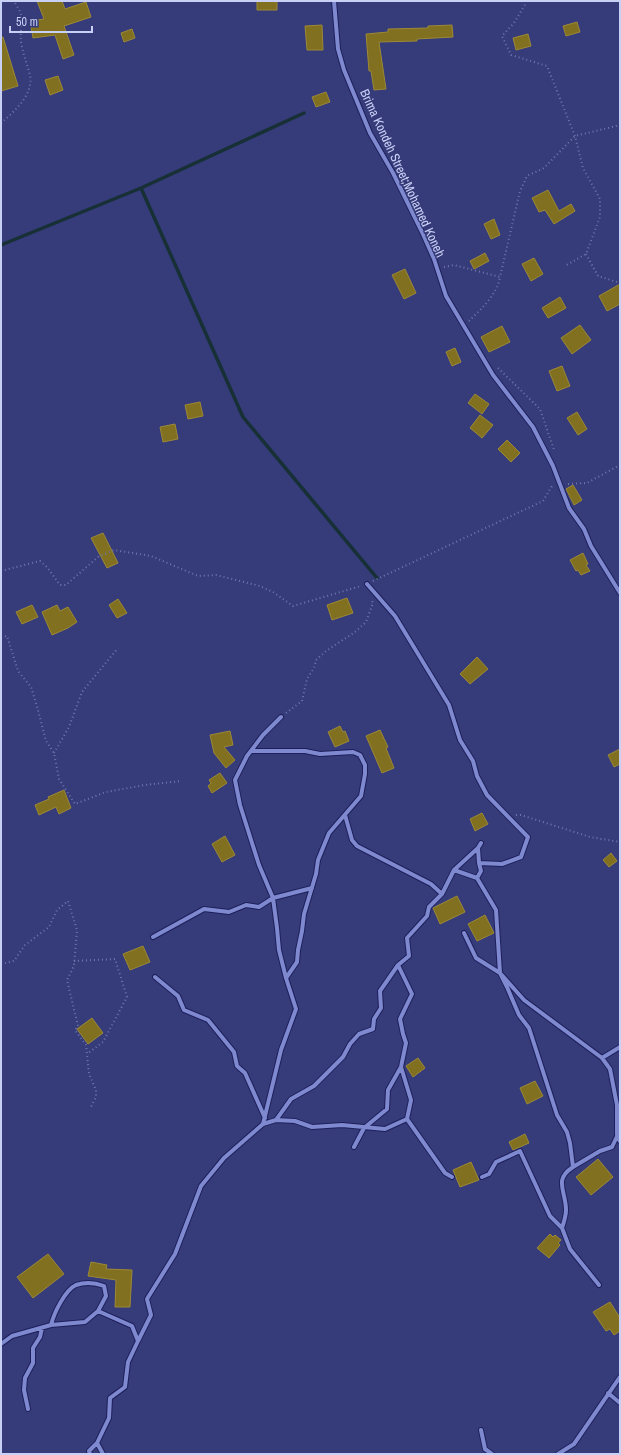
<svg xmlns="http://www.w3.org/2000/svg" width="621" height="1455" font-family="'Archivo Narrow',sans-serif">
<rect width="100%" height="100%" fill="#363b79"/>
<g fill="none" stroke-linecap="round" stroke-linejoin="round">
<!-- stream -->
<path stroke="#173036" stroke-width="3.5" d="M141,188L243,417L377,578
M1,245L141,188L304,113"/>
</g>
<!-- building -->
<path fill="#817020" stroke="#9c8937" d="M37,1H62L65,9L86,2L91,17L64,26L74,55L63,59L55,35L33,38L30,21L44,19Z
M257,1H277V10H257Z
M577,22L580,32L566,36L563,26Z
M322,25L323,50H307L305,26Z
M452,25L453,37L417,39V41L379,42L386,89L374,90L371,71H369L366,34L388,32V29L428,28V26Z
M132,29L135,38L124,42L121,33Z
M528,34L531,46L516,50L513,38Z
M1,37H3L18,86L1,91Z
M58,76L63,90L50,95L45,80Z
M326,92L330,102L316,107L312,97Z
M548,190L559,211L571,204L575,211L554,224L545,210L539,212L532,198Z
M494,219L500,235L491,239L484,224Z
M485,253L489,261L474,269L470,261Z
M534,258L543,274L531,281L522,264Z
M405,269L416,293L404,299L392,275Z
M620,284V304L607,311L599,296Z
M560,297L566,308L548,318L542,308Z
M580,325L591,340L572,354L561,338Z
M502,326L510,342L489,352L481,337Z
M455,348L461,362L452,366L446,352Z
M562,366L570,386L557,391L549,371Z
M475,394L489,404L482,414L468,403Z
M200,402L203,416L188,419L185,405Z
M577,412L587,429L578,435L567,418Z
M480,415L493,425L482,438L470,428Z
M175,424L178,439L163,442L160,427Z
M507,440L520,453L511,462L498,449Z
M573,485L582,500L574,505L566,489Z
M103,533L118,563L107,568L91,538Z
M583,553L588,564L586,565L590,571L581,575L578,570L576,571L570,560Z
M347,598L353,613L332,620L327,605Z
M118,599L127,613L117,618L109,605Z
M32,605L38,617L22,624L16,612Z
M57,605L60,611L68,607L77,622L68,628L52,635L42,612Z
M477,657L488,669L470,684L460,674Z
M340,726L343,732L345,731L349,741L335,747L328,732Z
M380,730L388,747L386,748L394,768L382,773L366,736Z
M230,731L233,745L224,747L235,760L226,768L214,753L210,735Z
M620,749V764L614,767L608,755Z
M220,773L227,783L212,793L208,786L211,783L209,780Z
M64,790L71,808L59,814L56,807L39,815L35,805L49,799L48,797Z
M482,813L488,824L475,831L470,819Z
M225,836L235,855L222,862L212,844Z
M611,853L617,861L609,867L603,860Z
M457,896L465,912L440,924L433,908Z
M485,915L494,933L477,941L468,924Z
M143,946L150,962L130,970L123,954Z
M92,1018L103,1033L88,1044L77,1029Z
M418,1058L425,1068L413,1077L406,1066Z
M535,1081L543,1096L527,1104L520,1088Z
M525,1134L529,1143L513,1150L509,1142Z
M598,1159L613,1177L591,1195L576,1177Z
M471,1162L479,1180L460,1187L453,1170Z
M550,1234L553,1237L555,1235L561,1240L558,1243L560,1245L549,1258L537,1248Z
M48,1254L64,1274L33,1298L17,1277Z
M91,1262L107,1265L106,1269L132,1270L130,1307H115L116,1280L88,1276Z
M610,1302L620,1318V1331L614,1335L610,1329L606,1331L593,1312Z"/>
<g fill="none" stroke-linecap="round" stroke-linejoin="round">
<defs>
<path id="street" d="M334,1L338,49L344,70L370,133L393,173L422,232L434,259L446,296L493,375L533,427L553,466L569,508L584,529L591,546L620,593
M367,584L395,616L449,705L460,740L473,761L477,776L487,795L528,837L521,857L502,864L479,863L478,848
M252,750L251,751H305L320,754L353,752L360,755L365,765V774L361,796L329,833L318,860L316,874L304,914L302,931L298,950L297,962L286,978
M345,815L352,840L357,846L431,884L442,894
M454,870L477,878L496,910L500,973L524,1000L602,1058L610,1069L617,1105V1135L620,1141
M477,878L481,871L479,863
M464,933L476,958L500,973L507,987L519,1015L529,1028L557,1115L567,1132L570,1143L573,1167C553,1180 566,1191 566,1210C566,1216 564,1222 562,1228
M153,937L204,909L229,912L246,905L259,907L273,898L312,888
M155,977L178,996L184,1010L208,1020L234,1052L237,1066L245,1073L265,1118
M602,1058L620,1047
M401,1067L411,1100L407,1119
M276,1120L295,1121L312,1127L342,1125L385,1129L407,1119L445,1173L452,1177
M263,1124L276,1120L291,1099L314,1086L343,1057L350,1044L359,1034L373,1029L374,1019L381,1008L380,991L398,965L409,956L407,938L427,916L429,907L442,894L454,870L478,848L481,843
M354,1147L364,1128L387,1109L388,1090L401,1067L406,1043L403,1034L400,1019L412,994L398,965
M573,1167L600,1151L612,1147L620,1130
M482,1177L489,1174L496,1162L520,1151L550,1216L562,1228L570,1249L599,1285
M98,1311L132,1326L138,1341L151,1315L147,1299L175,1254L201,1186L224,1158L263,1124L281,1050L296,1009L286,978L279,950L277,928L273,898L259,865L240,805L235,780L247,756L263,735L281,717
M1,1344L12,1336L51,1325L85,1322L98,1311L106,1296L104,1286C96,1283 85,1282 76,1285C65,1290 54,1313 51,1325
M608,1393L620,1403
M28,1409L24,1390L25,1378L33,1363V1348L40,1337L42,1328
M481,1430L485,1449L492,1454
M97,1443L103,1454
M90,1454L89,1451L97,1443L109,1418L110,1398L125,1387L128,1362L138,1341
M558,1454L574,1444L620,1377"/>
</defs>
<!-- street casing -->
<use href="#street" stroke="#1e205b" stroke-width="6"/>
<!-- path -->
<path stroke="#7076ab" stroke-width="2" stroke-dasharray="1 3" stroke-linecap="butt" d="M526,1V3L514,23L502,36L511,55L547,66L575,136L583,168L600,199V217L586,254L565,266
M1,123C14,112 34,94 30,75C27,64 23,54 21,42C20,33 22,24 21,15C20,10 16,5 14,1
M586,254L598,276L620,283
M444,267L454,265L500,277L520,191L527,176L544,168L575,136L620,125
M469,321C481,309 497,295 500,277
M498,368L540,409L554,450
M568,484L587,483L620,465
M1,571L40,561L47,567L60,585H66L98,557L114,550L151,556L198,576L216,575L260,586L273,592L293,606L361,586
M373,581L543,501L552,486H554
M1,637L7,636L18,671L31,687L38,710L46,741L54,753L59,779L75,804L106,792L145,785L181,781
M286,713L302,701L307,679L314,668L316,660L326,651L355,632L366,622L373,603L372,601
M54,753L69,727L82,692L118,648
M1,814L4,813
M516,815H521L590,837L620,842V840
M74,961L115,959L127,997L103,1042L87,1054
M1,964L14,961L25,945L49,927L57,910L68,901L77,930L74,966L67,980L78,1026L75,1030L86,1045L89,1074L96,1090V1097L90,1109"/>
<!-- street -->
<use href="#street" stroke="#7e89cf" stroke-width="4"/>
</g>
<g text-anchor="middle" stroke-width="3" stroke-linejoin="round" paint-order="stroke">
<!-- street labels -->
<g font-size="13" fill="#c9d0f6" stroke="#363b79">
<text transform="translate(403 173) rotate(65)" y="5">Brima Kondeh Street;Mohamed Koneh</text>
</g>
</g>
<!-- border -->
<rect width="621" height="1455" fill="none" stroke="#c9d0f6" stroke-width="4"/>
<!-- scale -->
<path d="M10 26v6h82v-6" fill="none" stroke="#c9d0f6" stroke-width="2"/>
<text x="16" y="26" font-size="12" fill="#c9d0f6" stroke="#363b79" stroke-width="3" paint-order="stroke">50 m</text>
</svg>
